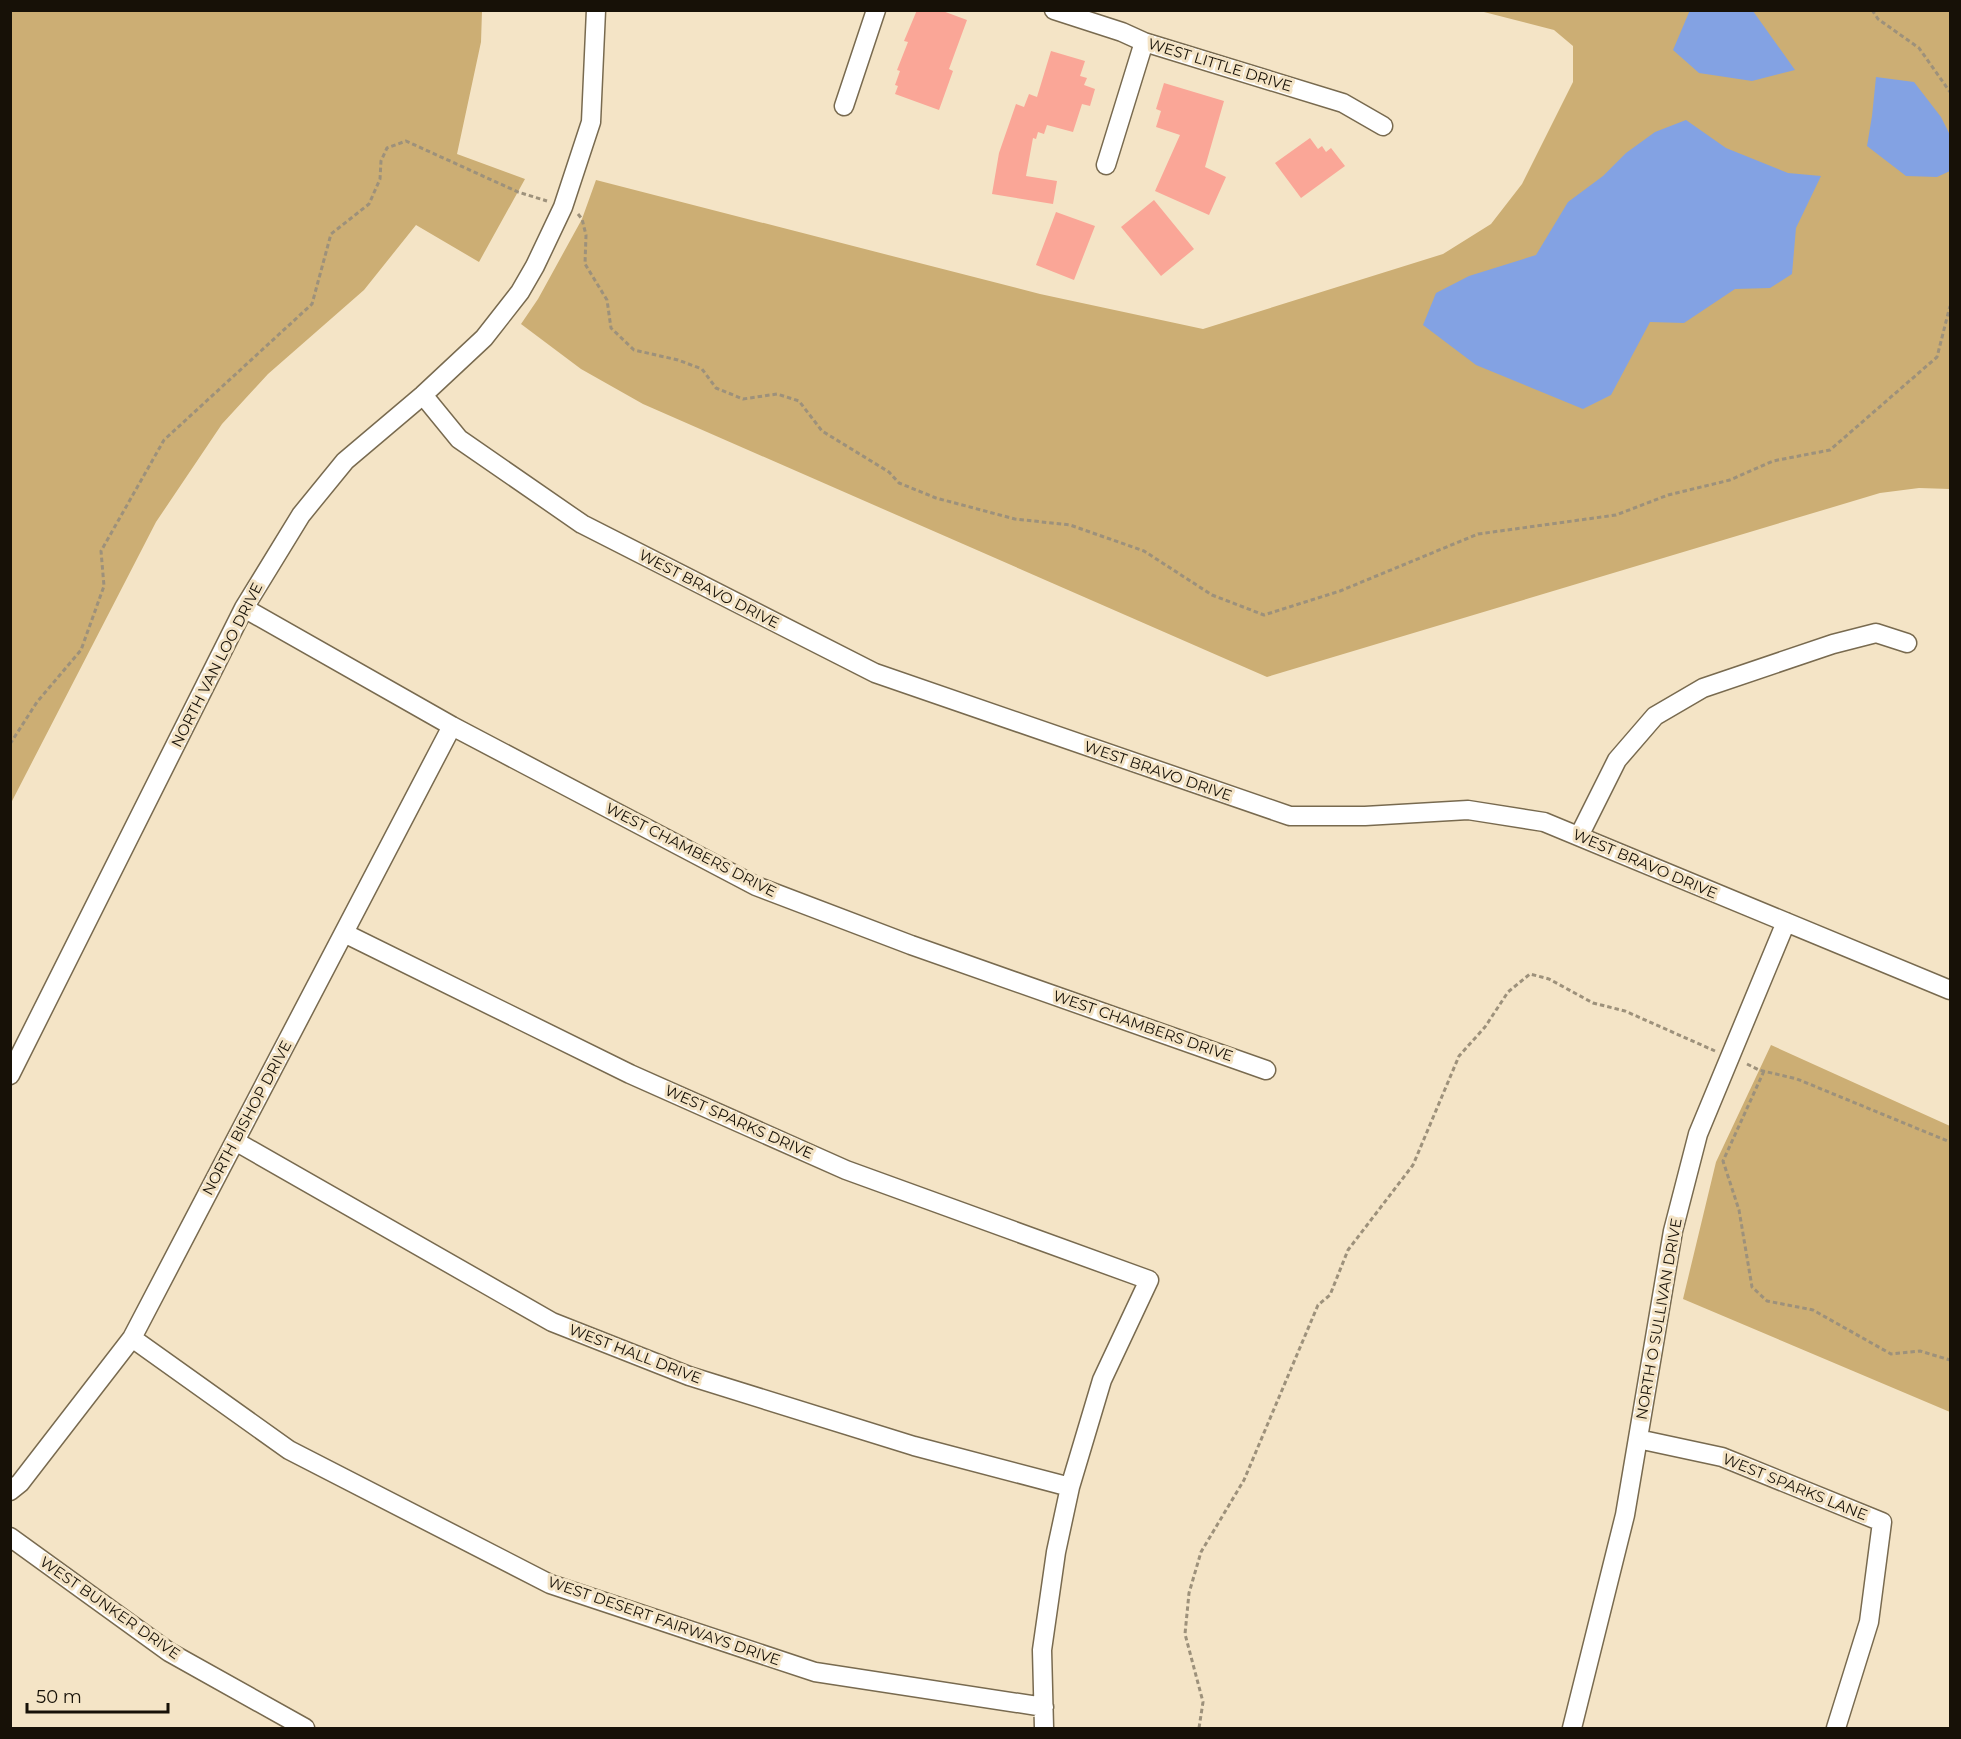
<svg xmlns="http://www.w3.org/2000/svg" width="1961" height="1739" font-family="Montserrat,sans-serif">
<rect width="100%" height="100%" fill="#f4e4c6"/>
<!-- green -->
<path fill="#ccae74" d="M11,10L482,11L481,42L457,154L525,179L479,262L416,225L364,290L268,374L222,424L156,522L11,803Z
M1480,11H1950V489L1919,488L1880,493L1267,677L643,404L581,369L521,324L538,299L582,219L596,180L1040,294L1203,329L1443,254L1491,224L1522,184L1573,82V46L1554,30Z
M1771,1045L1950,1126V1412L1683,1299L1716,1162Z"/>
<!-- water -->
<path fill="#83a2e3" d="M1690,10L1753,11L1795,70L1752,81L1699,73L1673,50Z
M1876,77L1914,82L1941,117L1950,135V171L1937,177L1906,176L1867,146L1872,116Z
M1686,120L1726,148L1788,173L1821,176L1796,228L1792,274L1770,288L1735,289L1684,323L1650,322L1611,395L1583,409L1476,365L1423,325L1436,293L1469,276L1536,255L1568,202L1603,176L1626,153L1655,132Z"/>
<!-- building -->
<path fill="#faa697" d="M917,10H940L967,20L949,69L953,71L939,110L895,94L898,86L895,85L900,71L897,70L908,42L904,41Z
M1051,51L1085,61L1080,76L1087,78L1084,85L1095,89L1090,106L1082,104L1073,132L1047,125L1044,134L1038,132L1036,139L1033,138L1026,176L1057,181L1053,204L992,194L999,153L1016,104L1024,107L1029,94L1037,97Z
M1164,83L1224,101L1205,167L1226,177L1209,215L1155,191L1180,135L1156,127L1161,111L1156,109Z
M1310,138L1318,149L1322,146L1326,152L1331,148L1345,166L1301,198L1275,163Z
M1154,200L1194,249L1161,276L1121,227Z
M1056,212L1095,226L1074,280L1036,265Z"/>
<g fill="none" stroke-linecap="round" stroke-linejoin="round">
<defs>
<path id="minor" d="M1054,10L1122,32L1144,42L1343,103L1383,126
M844,106L876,10
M1106,165L1144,42
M423,395L459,439L582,524L875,673L1290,816H1365L1468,810L1544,822L1950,990
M244,608L452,726L756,886L911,945L1266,1070
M1579,836L1617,760L1655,716L1703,688L1833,644L1876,633L1907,643
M344,933L630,1074L846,1170L1149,1280L1102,1380L1070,1487L1056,1552L1042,1650L1044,1728
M10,1075L244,608L301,515L345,461L423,395L484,338L520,292L535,266L563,207L591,122L596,10
M235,1141L552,1322L689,1376L914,1446L1070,1487
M132,1338L289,1450L550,1584L815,1672L1044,1707
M1638,1439L1722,1457L1882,1522L1869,1622L1836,1728
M10,1491L20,1483L132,1338L452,726
M10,1537L169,1652L305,1728
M1572,1728L1625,1515L1673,1231L1698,1134L1786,922"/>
</defs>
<!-- minor casing -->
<use href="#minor" stroke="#786a4f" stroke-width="21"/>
<!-- path -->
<path stroke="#9d917b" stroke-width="3" stroke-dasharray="4.5 3" stroke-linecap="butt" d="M1872,10L1878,19L1919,48L1950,92
M578,214L582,219L586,235L585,264L607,300L611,328L634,350L678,360L702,369L716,388L743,399L777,394L799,401L822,431L889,472L899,483L936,498L1015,519L1070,525L1144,551L1212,595L1264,615L1340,591L1478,534L1616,515L1668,495L1730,480L1773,461L1830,450L1937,357L1950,306
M10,744L37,702L81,650L104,586L101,551L164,440L312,304L331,234L369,204L380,179L381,161L387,148L406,141L518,192L547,201
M1747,1064L1759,1070L1797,1079L1950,1142
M1764,1071L1723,1161L1739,1210L1752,1287L1767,1301L1813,1310L1891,1354L1920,1351L1950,1360
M1199,1728L1203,1702L1185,1634L1189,1593L1201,1552L1244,1480L1318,1305L1330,1295L1348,1250L1413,1165L1459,1056L1485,1027L1508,992L1530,974L1549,979L1593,1003L1625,1011L1715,1051"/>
<!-- minor -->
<use href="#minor" stroke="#fff" stroke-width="18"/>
</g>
<g text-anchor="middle" stroke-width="6" stroke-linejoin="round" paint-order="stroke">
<!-- street labels -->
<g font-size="15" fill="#171107" stroke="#f4e4c6">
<text transform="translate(1220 65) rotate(17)" y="5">WEST LITTLE DRIVE</text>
<text transform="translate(709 589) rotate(27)" y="5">WEST BRAVO DRIVE</text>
<text transform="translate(217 665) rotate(-63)" y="5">NORTH VAN LOO DRIVE</text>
<text transform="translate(1158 771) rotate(19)" y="5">WEST BRAVO DRIVE</text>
<text transform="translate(691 850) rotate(27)" y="5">WEST CHAMBERS DRIVE</text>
<text transform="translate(1645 864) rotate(23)" y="5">WEST BRAVO DRIVE</text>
<text transform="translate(1143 1026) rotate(19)" y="5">WEST CHAMBERS DRIVE</text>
<text transform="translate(247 1118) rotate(-62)" y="5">NORTH BISHOP DRIVE</text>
<text transform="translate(739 1122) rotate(24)" y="5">WEST SPARKS DRIVE</text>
<text transform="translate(1659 1319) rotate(-80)" y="5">NORTH O SULLIVAN DRIVE</text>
<text transform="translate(635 1354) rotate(21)" y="5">WEST HALL DRIVE</text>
<text transform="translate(1795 1487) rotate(22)" y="5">WEST SPARKS LANE</text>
<text transform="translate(110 1608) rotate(35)" y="5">WEST BUNKER DRIVE</text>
<text transform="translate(664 1621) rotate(19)" y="5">WEST DESERT FAIRWAYS DRIVE</text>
</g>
</g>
<!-- border -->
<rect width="1961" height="1739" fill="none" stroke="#171107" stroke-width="24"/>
<!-- scale -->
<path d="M27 1703v9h141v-9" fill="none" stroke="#171107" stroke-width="3"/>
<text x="36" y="1703" font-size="18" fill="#171107" stroke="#f4e4c6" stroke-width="4.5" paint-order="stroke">50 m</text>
</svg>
